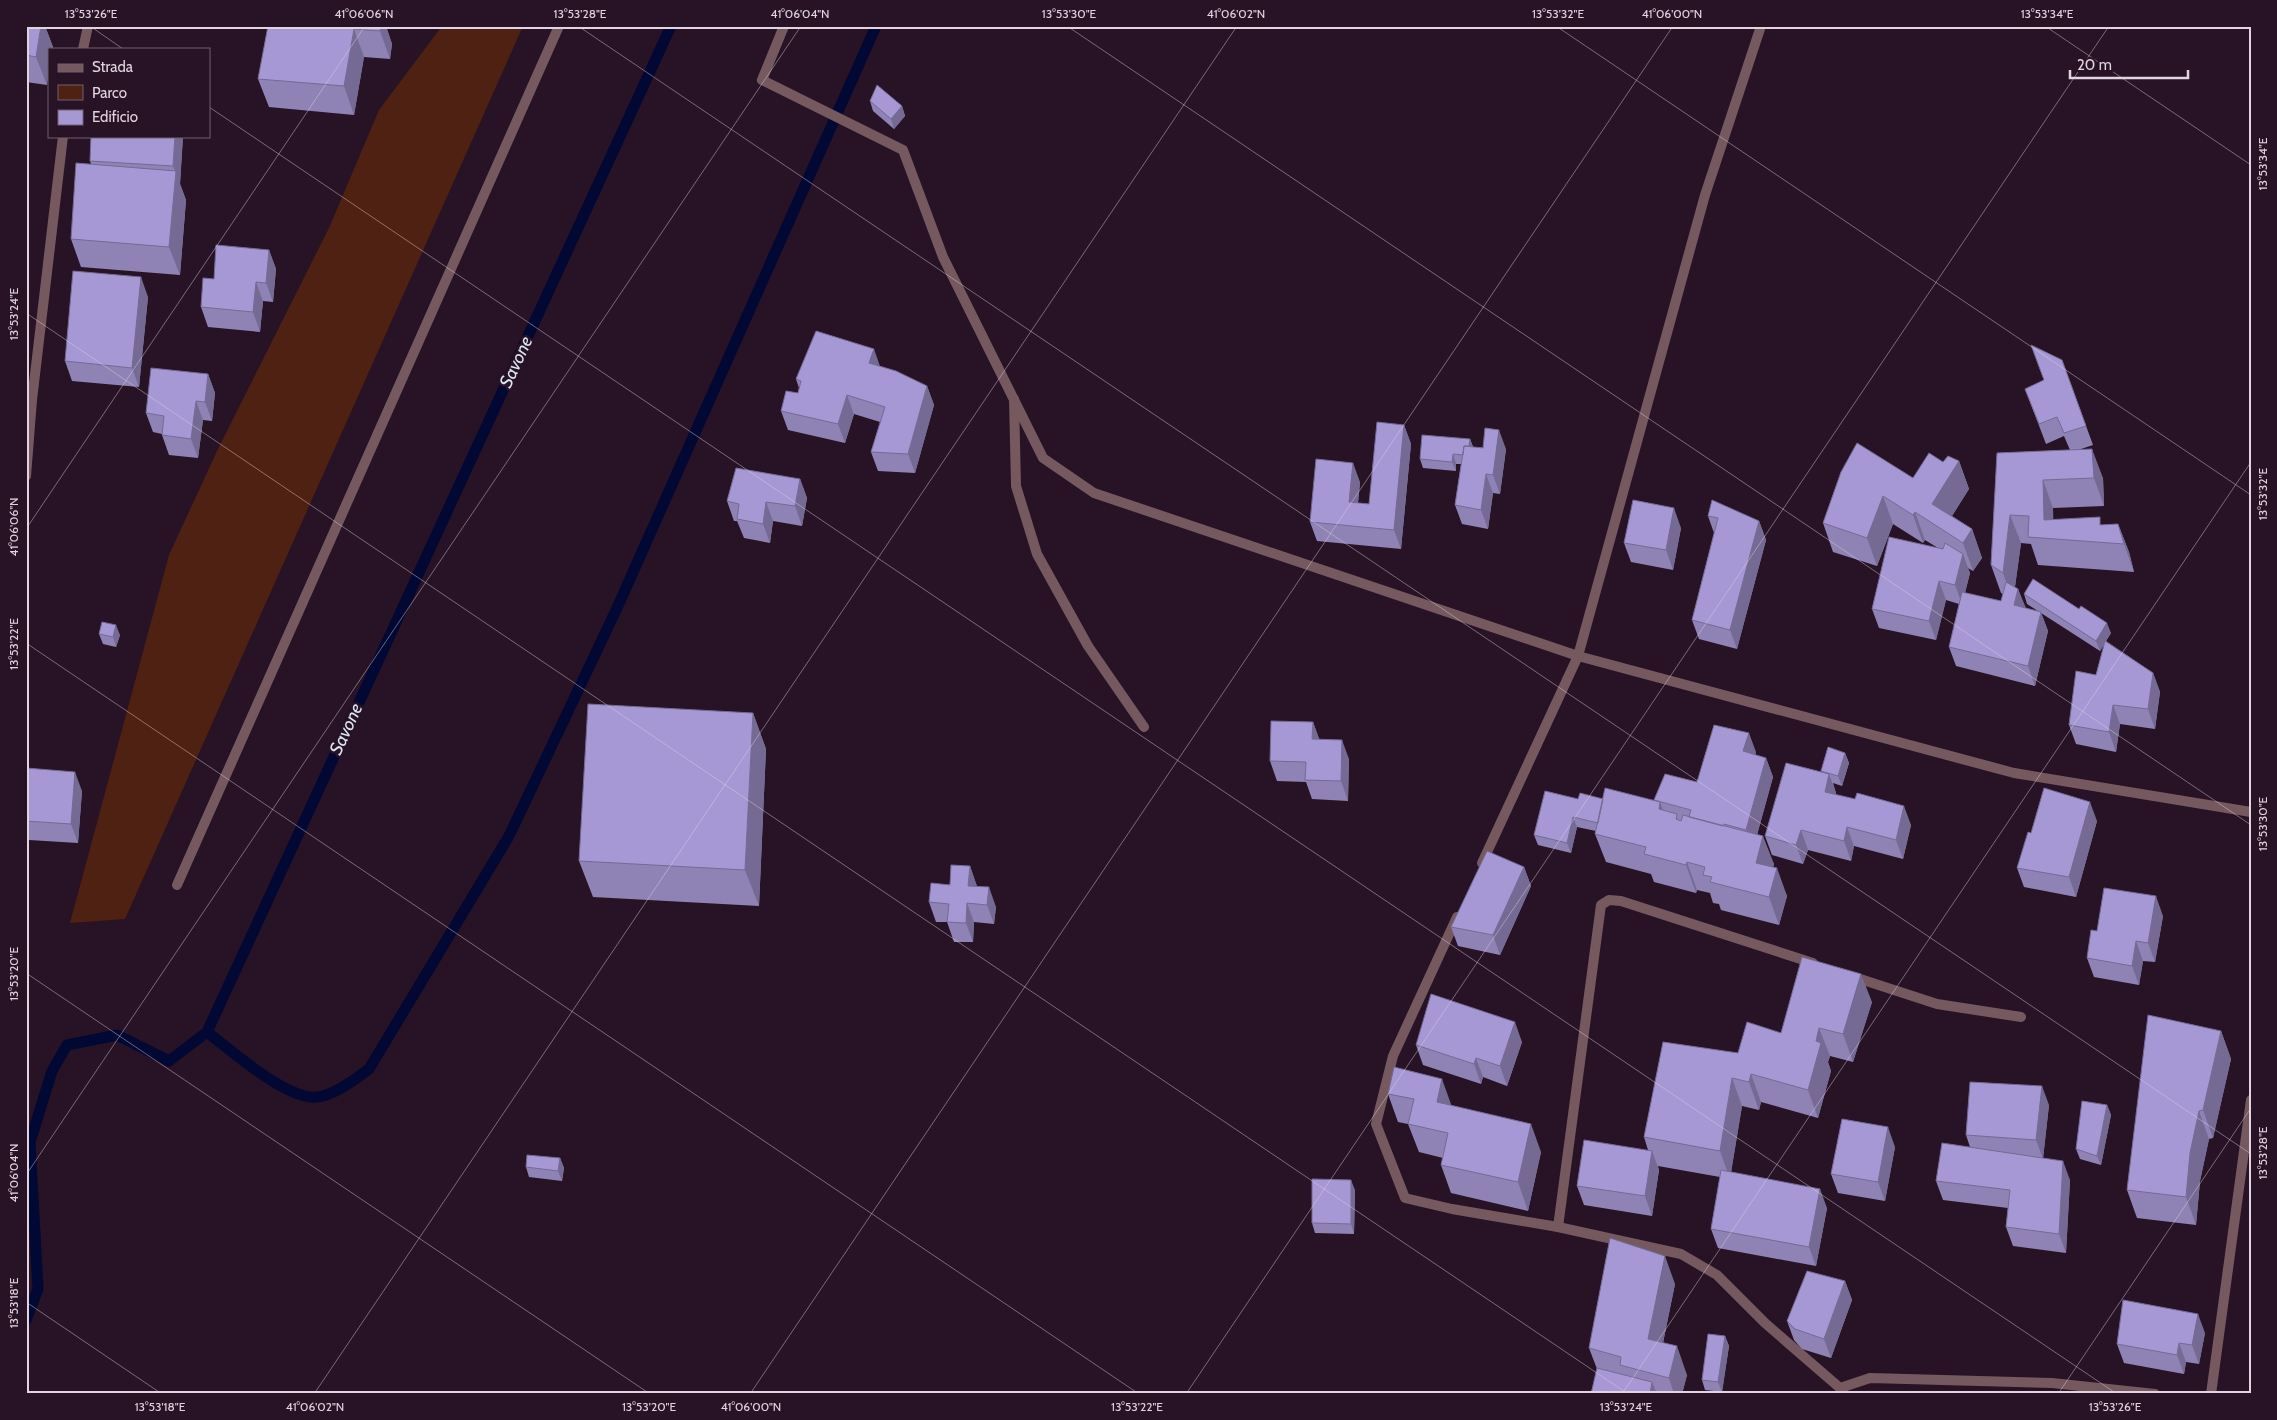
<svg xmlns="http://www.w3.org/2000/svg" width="2277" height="1420" font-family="Cabin,sans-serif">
<rect width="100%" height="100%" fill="#271325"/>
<!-- green -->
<path fill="#4f2112" d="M442,26H523L125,919L70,923L169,555L218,449L329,228L379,110Z"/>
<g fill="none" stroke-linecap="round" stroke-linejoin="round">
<!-- stream -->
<path stroke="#000833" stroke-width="11" d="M207,1032C232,1051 280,1094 311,1097C330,1099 354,1080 369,1069L509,836L617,608L876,26
M26,1320L38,1289L30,1142L52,1071L67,1045L117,1035L169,1061L207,1032L671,26"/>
<!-- lane -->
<path stroke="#76595f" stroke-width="10" d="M1014,399L1016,486L1037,554L1088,646L1144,727
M1851,976L1937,1004L2021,1017
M1558,1227L1601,905L1609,900L1621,901L1813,963
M1840,1388L1870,1378L2052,1383L2155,1394
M2211,1394L2251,1100"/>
<!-- street -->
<path stroke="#76595f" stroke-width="10" d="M784,26L762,80L903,150L943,257L1043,458L1094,493L1578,656L2014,773L2251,812
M83,49L88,26
M26,476L32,400L63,136
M1482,863L1578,656L1705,195L1761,26
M177,885L559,26
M1457,917L1393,1056L1376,1124L1405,1198L1452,1209L1558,1227L1681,1254L1717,1275L1765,1323L1840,1388L1844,1394"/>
</g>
<!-- wall -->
<path fill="#8f83b6" d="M26,26H45L53,47L52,49H49L47,85L26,82Z
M268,26H386L392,44L390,59L364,57L354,115L269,107L258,79Z
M870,101L902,106L905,116L894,129L873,111Z
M183,136L180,184L186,200L180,275L81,267L71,239L91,164L90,161Z
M269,250L276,269L273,302L263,301L260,332L208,327L201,307L214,279Z
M148,297L139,387L72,381L65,361Z
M2062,360L2093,445L2078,450L2103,478L2104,506L2053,508V519L2103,525L2118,524L2129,552L2134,572L2038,565L2031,544L2021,543L2015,587L2018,589L2025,608L2038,611L2027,604L2024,594L2111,633L2106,641L2153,673L2160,692L2155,729L2120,724L2116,752L2076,744L2069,725L2096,675L2105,643L2100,651L2041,613L2048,631L2035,686L1956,666L1949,647L1959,604L1946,600L1936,640L1879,628L1872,609L1938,548L1925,540L1923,543L1893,524L1877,566L1833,552L1823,523L1943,462L1959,461L1969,489L1952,516L1972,529L1982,558L1973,571L1968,568L1970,573L1965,593L2001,601L2003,594L2001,593L1991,565L1997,453L2070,450L2064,436L2046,444L2025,389L2044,380Z
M880,366L927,386L934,405L915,473L878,471L871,452L880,422L854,414L845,443L788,430L781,411L798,393L799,388L796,379Z
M208,374L215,393L212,421L203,420L198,458L169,455L162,435V434L153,432L146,413Z
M1404,425L1411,444L1401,549L1317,541L1310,522L1360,482L1358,503L1369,504Z
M1470,439L1473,447L1506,449L1500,494L1493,493L1488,529L1462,524L1455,505L1461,464H1456V471L1423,468L1420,459Z
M800,479L807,498L802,526L773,521L770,543L744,538L737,521H734L727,501Z
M1708,516L1759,521L1766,540L1737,649L1699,639L1692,620L1714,533Z
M1681,528L1673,570L1631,562L1624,543Z
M99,634L120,635L116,647L103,644Z
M753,713L766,749L759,906L593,897L579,861Z
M1313,722L1319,739L1349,759L1348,801L1312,799L1306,782L1277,781L1270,761Z
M1756,752L1755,755L1766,758L1773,777L1757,835L1774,864L1773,867L1787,896L1779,925L1721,910L1719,904L1713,903L1710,893L1697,890L1696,893L1654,882L1651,874L1606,862L1595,834L1596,831L1577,827L1571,853L1538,845L1534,835L1578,799H1603L1655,801L1654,800L1697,782Z
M1845,753L1849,763L1842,786L1833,783L1836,793V795L1911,825L1903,859L1854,846L1851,861L1808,850L1803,864L1772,855L1765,836L1821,772V771Z
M26,768L82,791L78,843L29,840L26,833Z
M2097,821L2076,897L2024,887L2017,868L2031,833Z
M970,866L977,887L996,907L994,924L974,922L973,942H954L947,922H936L929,902Z
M1524,867L1531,886L1500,955L1458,946L1451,927Z
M2163,916L2155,962L2143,961L2139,985L2094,977L2087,958L2097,931Z
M1872,1002L1853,1062L1830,1056L1828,1062L1831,1071L1818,1118L1761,1102L1759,1110L1742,1106L1731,1172L1827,1208L1816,1266L1718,1248L1711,1229L1720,1177L1658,1166L1659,1170L1652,1216L1584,1205L1577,1186L1648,1150L1644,1137L1738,1053L1781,1033Z
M2221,1031L2231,1059L2213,1138L2209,1139L2200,1181L2196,1225L2137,1218L2127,1190Z
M1522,1042L1507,1086L1483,1077L1481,1084L1423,1065L1416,1045Z
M1388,1094L1452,1106L1541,1152L1528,1211L1451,1193L1441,1165L1443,1158L1419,1152L1408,1124L1398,1122Z
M2049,1105L2043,1158L2070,1180L2066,1253L2013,1246L2006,1227L2008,1208L1943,1200L1936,1181L1970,1147L1966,1135Z
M2107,1105L2111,1115L2101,1165L2080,1159L2076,1149Z
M1895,1147L1885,1201L1838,1193L1831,1174Z
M560,1158L564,1168L562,1181L529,1177L526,1167Z
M1355,1190L1354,1234L1315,1233L1312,1223Z
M1845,1281L1852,1300L1831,1358L1802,1349L1794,1340L1787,1321Z
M1675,1284L1663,1343L1687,1375L1682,1394H1591L1597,1369L1589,1348Z
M2205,1333L2199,1364L2186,1362L2184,1374L2124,1363L2117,1344Z
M1725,1336L1729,1346L1722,1392L1705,1390L1702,1380Z"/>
<!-- shaded-wall -->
<path fill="#746a94" d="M41,26H45L53,47L52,49H49V72L47,85L36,57Z
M381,26H386L392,44L390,59L380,31Z
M354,29L364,57L354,115L344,86Z
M902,106L905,116L894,129L891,119Z
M175,136H183L180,184L186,200L180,275L169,247L176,173L173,166Z
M269,250L276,269L273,302L266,283Z
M141,277L148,297L139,387L132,368Z
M256,282L263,301L260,332L253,312Z
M874,349L881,369L869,363Z
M208,374L215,393L212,421L205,402Z
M927,386L934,405L915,473L908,454Z
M847,395L854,414L845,443L838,424Z
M196,401L203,420L198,458L191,439Z
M1404,425L1411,444L1401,549L1394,530Z
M1499,430L1506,449L1500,494L1493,475Z
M1470,439L1474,449L1467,455Z
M2092,449L2103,478L2104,506L2094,478Z
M1453,454L1456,464V471L1452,462Z
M1959,461L1969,489L1943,530L1932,504Z
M1353,463L1360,482L1356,522L1349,502Z
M1486,474L1493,493L1488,529L1481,510Z
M800,479L807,498L802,526L795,506Z
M2043,480L2053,508L2054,539L2044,520Z
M1883,496L1893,524L1877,566L1867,538Z
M766,502L773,521L770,543L763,524Z
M1674,508L1681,528L1673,570L1666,550Z
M1915,512L1925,540L1923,543L1913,515Z
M2010,515L2021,543L2013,601L2003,573Z
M1759,521L1766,540L1737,649L1730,630Z
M2118,524L2129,552L2134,572L2124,544Z
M1972,529L1982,558L1973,571L1963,543Z
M1963,554L1970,573L1962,604L1955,585Z
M1939,581L1946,600L1936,640L1929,621Z
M2018,589L2026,608L2014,605Z
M2041,612L2048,631L2035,686L2028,666Z
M2107,623L2111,633L2100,651L2096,641Z
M116,625L120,635L116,647L113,637Z
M2153,673L2160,692L2155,729L2148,709Z
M2113,705L2120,724L2116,752L2109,732Z
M753,713L766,749L759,906L745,870Z
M1313,722L1320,741L1312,739Z
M1749,733L1756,752L1751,771L1743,751Z
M1342,740L1349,759L1348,801L1341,781Z
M1845,753L1849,763L1842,786L1838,776Z
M1766,758L1773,777L1753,849L1746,830Z
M75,772L82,791L78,843L71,824Z
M1829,774L1836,793L1832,811L1825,792Z
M1660,802L1670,830L1659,809Z
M2090,802L2097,821L2076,897L2069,877Z
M1904,806L1911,825L1903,859L1896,840Z
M1573,817L1577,827L1571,853L1567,843Z
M1847,827L1854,846L1851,861L1844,841Z
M1801,830L1808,850L1803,864L1796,845Z
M1763,836L1774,864L1766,891L1756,863Z
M1687,862L1697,890L1696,893L1686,865Z
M970,866L977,886L976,904L968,886Z
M1524,867L1531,886L1500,955L1493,935Z
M1777,868L1787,896L1779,925L1769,897Z
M989,887L996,907L994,924L987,905Z
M2156,896L2163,916L2155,962L2148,943Z
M967,903L974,922L973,942L966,923Z
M2136,941L2143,961L2139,985L2132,966Z
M1861,974L1872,1002L1853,1062L1843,1034Z
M1515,1022L1522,1042L1507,1086L1500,1066Z
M1819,1028L1830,1056L1828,1062L1831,1071L1818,1118L1808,1090L1816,1041Z
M2221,1031L2231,1059L2213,1138L2203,1110Z
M1476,1058L1483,1077L1481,1084L1474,1064Z
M1751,1074L1761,1102L1759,1110L1749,1082Z
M1732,1078L1742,1106L1730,1179L1720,1151Z
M1442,1079L1452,1107L1437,1102Z
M2042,1086L2049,1105L2043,1159L2036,1140Z
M2107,1105L2111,1115L2101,1165L2097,1156Z
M2199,1111L2209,1139L2200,1181L2196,1225L2186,1197L2190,1153Z
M1531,1124L1541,1152L1528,1211L1518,1182Z
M1888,1127L1895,1147L1885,1201L1878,1182Z
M1652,1151L1659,1170L1652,1216L1645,1196Z
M560,1158L564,1168L562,1181L558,1171Z
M2063,1161L2070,1180L2066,1253L2059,1234Z
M1351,1180L1355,1190L1354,1234L1351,1224Z
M1820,1189L1827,1208L1816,1266L1809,1247Z
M1665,1256L1675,1284L1658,1367L1648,1339Z
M1845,1281L1852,1300L1831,1358L1824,1339Z
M2198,1314L2205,1333L2199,1364L2192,1345Z
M1725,1336L1729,1346L1722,1392L1718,1382Z
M2179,1343L2186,1362L2184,1374L2177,1355Z
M1677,1346L1687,1375L1682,1394H1674L1669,1378Z
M1652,1382L1657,1394H1650Z"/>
<!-- building -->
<path fill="#a698d4" stroke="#746a94" d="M26,26H41L36,57L26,55Z
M268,26H381L380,31L354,29L344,86L258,79Z
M877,85L902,106L891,119L870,101Z
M91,136H175L173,166L90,161Z
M76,163L176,171L169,247L71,239Z
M216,245L269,250L266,283L256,282L253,312L201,307L203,278L214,279Z
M73,271L141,277L132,368L65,361Z
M816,331L874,349L869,363L896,371L927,386L908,454L871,452L885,407L847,395L838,424L781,411L786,391L798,393L801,381L796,379Z
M2031,345L2062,360L2086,426L2064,433L2057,417L2039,424L2025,389L2044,380Z
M151,368L208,374L205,402L196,401L191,439L162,435L164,416L146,413Z
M1377,422L1404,425L1394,530L1310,522L1316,459L1353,463L1349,502L1369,504Z
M1485,428L1499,430L1493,475L1486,474L1481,510L1455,505L1464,446L1483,448Z
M1422,435L1470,439L1469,446H1464L1463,455L1453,454L1452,462L1420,459Z
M1857,443L1913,478L1929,453L1943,462L1948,456L1959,461L1932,504L1972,529L1963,543L1915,512L1913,515L1883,496L1867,538L1823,523L1841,472Z
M2092,449L2094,478L2043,480L2044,520L2100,517V525L2118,524L2124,544L2028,537L2029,516L2010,515L2003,573L1991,565L1997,453Z
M736,468L800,479L795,506L766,502L763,524L737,519L739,504L727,501Z
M1633,500L1674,508L1666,550L1624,543Z
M1712,500L1759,521L1730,630L1692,620L1718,518L1708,516Z
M1889,537L1943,549L1945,543L1963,554L1955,585L1939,581L1929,621L1872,609Z
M2033,579L2079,609L2081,606L2107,623L2096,641L2024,594Z
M2006,582L2018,589L2014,605L2041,612L2028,666L1949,647L1962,592L2001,601Z
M102,622L116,625L113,637L99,634Z
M2105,641L2153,673L2148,709L2113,705L2109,732L2069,725L2076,671L2096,675Z
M588,704L753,713L745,870L579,861Z
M1271,721L1313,722L1312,739L1342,740L1341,781L1305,780L1306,762L1270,761Z
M1714,725L1749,733L1743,751L1766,758L1746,830L1724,824L1723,826L1689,817L1691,810L1654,800L1665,774L1697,782Z
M1828,747L1845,753L1838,776L1821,771Z
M1786,763L1829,774L1825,792L1855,799L1857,793L1904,806L1896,840L1847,827L1844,841L1801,830L1796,845L1765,836Z
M26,768L75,772L71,824L26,821Z
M1605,788L1660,802L1659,809L1677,814L1676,819L1681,821L1683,815L1763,836L1756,863L1777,868L1769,897L1710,882L1712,877L1703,875L1705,867L1687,862L1686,865L1644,854L1646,847L1595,834Z
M2044,788L2090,802L2069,877L2017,868L2028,832L2031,833Z
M1545,791L1578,799L1580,793L1603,799L1598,823L1573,817L1567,843L1534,835Z
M1487,851L1524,867L1493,935L1451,927Z
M951,865L970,866L968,886L989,887L987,905L967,903L966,923L947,922L949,904L929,902L931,883L950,885Z
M2104,888L2156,896L2148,943L2136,941L2132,966L2087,958L2091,930L2097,931Z
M1802,957L1861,974L1843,1034L1819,1028L1816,1041L1821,1043L1808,1090L1751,1074L1749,1082L1732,1078L1720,1151L1644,1137L1663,1042L1738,1053L1747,1022L1781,1033Z
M1431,994L1515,1022L1500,1066L1476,1058L1474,1064L1416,1045Z
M2148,1015L2221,1031L2203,1110L2199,1111L2190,1153L2186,1197L2127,1190Z
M1394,1067L1442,1079L1437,1102L1531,1124L1518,1182L1441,1165L1448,1133L1408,1124L1414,1099L1388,1094Z
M1970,1082L2042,1086L2036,1140L1966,1135Z
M2082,1101L2107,1105L2097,1156L2076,1149Z
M1842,1119L1888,1127L1878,1182L1831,1174Z
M1584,1140L1652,1151L1645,1196L1577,1186Z
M1942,1143L2063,1161L2059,1234L2006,1227L2010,1190L1936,1181Z
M527,1155L560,1158L558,1171L526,1167Z
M1721,1170L1820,1189L1809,1247L1711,1229Z
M1312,1179L1351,1180V1224L1312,1223Z
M1610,1238L1665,1256L1648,1339L1677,1346L1669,1378L1620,1365L1621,1357L1589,1348Z
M1807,1271L1845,1281L1824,1339L1795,1329L1787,1321Z
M2123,1300L2198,1314L2192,1345L2179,1343L2177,1355L2117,1344Z
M1708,1334L1725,1336L1718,1382L1702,1380Z
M1597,1368L1652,1382L1650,1394H1591Z"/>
<!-- ticks -->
<path fill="none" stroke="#e1d3df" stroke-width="1" stroke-opacity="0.45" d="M90,26L123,49M578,26L2251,1154M1067,26L2251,825M1556,26L2251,495M2045,26L2251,165M209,107L2117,1394M26,313L1628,1394M26,529L365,26M26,643L1139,1394M26,973L650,1394M26,1175L801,26M26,1302L162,1394M314,1394L1237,26M750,1394L1673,26M1186,1394L2109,26M1622,1394L2251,462M2058,1394L2251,1108"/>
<g text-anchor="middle" stroke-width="5" stroke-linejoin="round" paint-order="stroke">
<!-- water labels -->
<g font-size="18" font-style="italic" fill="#dbe5f4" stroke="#271325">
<text transform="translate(516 362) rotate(-65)" y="6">Savone</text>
<text transform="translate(346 729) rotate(-65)" y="6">Savone</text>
</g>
</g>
<!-- border -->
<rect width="2277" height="1420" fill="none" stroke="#271325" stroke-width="55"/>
<!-- legend -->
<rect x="48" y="48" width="162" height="90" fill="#271325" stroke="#71606f"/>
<rect x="58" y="64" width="25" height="8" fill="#76595f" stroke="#71606f"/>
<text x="92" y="72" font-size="15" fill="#e1d3df">Strada</text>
<rect x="58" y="85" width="25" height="15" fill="#4f2112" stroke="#71606f"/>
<text x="92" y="98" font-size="15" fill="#e1d3df">Parco</text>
<rect x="58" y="110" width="25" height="15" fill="#a698d4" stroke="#71606f"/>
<text x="92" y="122" font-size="15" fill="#e1d3df">Edificio</text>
<!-- scale -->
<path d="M2070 70v8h118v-8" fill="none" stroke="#e1d3df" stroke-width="2.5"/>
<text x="2077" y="70" font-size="15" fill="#e1d3df" stroke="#271325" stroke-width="4" paint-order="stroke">20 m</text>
<rect x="28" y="28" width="2222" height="1364" fill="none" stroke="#e1d3df" stroke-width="2"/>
<g font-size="12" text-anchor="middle" fill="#e1d3df">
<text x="91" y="18">13°53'26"E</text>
<text x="364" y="18">41°06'06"N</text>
<text x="580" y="18">13°53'28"E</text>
<text x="800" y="18">41°06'04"N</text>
<text x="1069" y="18">13°53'30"E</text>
<text x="1236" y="18">41°06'02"N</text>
<text x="1558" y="18">13°53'32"E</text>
<text x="1672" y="18">41°06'00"N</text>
<text x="2047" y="18">13°53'34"E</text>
<text transform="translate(2263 164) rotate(-90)" y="4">13°53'34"E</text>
<text transform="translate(14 314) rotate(-90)" y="4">13°53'24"E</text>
<text transform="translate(2263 494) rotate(-90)" y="4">13°53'32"E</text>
<text transform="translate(14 527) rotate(-90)" y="4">41°06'06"N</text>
<text transform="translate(14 644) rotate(-90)" y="4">13°53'22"E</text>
<text transform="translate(2263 824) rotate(-90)" y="4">13°53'30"E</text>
<text transform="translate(14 974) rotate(-90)" y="4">13°53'20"E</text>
<text transform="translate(2263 1153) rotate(-90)" y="4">13°53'28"E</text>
<text transform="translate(14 1173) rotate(-90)" y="4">41°06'04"N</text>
<text transform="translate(14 1303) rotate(-90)" y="4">13°53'18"E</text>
<text x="160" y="1411">13°53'18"E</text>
<text x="315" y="1411">41°06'02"N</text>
<text x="649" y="1411">13°53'20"E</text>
<text x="751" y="1411">41°06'00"N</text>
<text x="1137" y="1411">13°53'22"E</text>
<text x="1626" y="1411">13°53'24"E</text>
<text x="2115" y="1411">13°53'26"E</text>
</g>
</svg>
